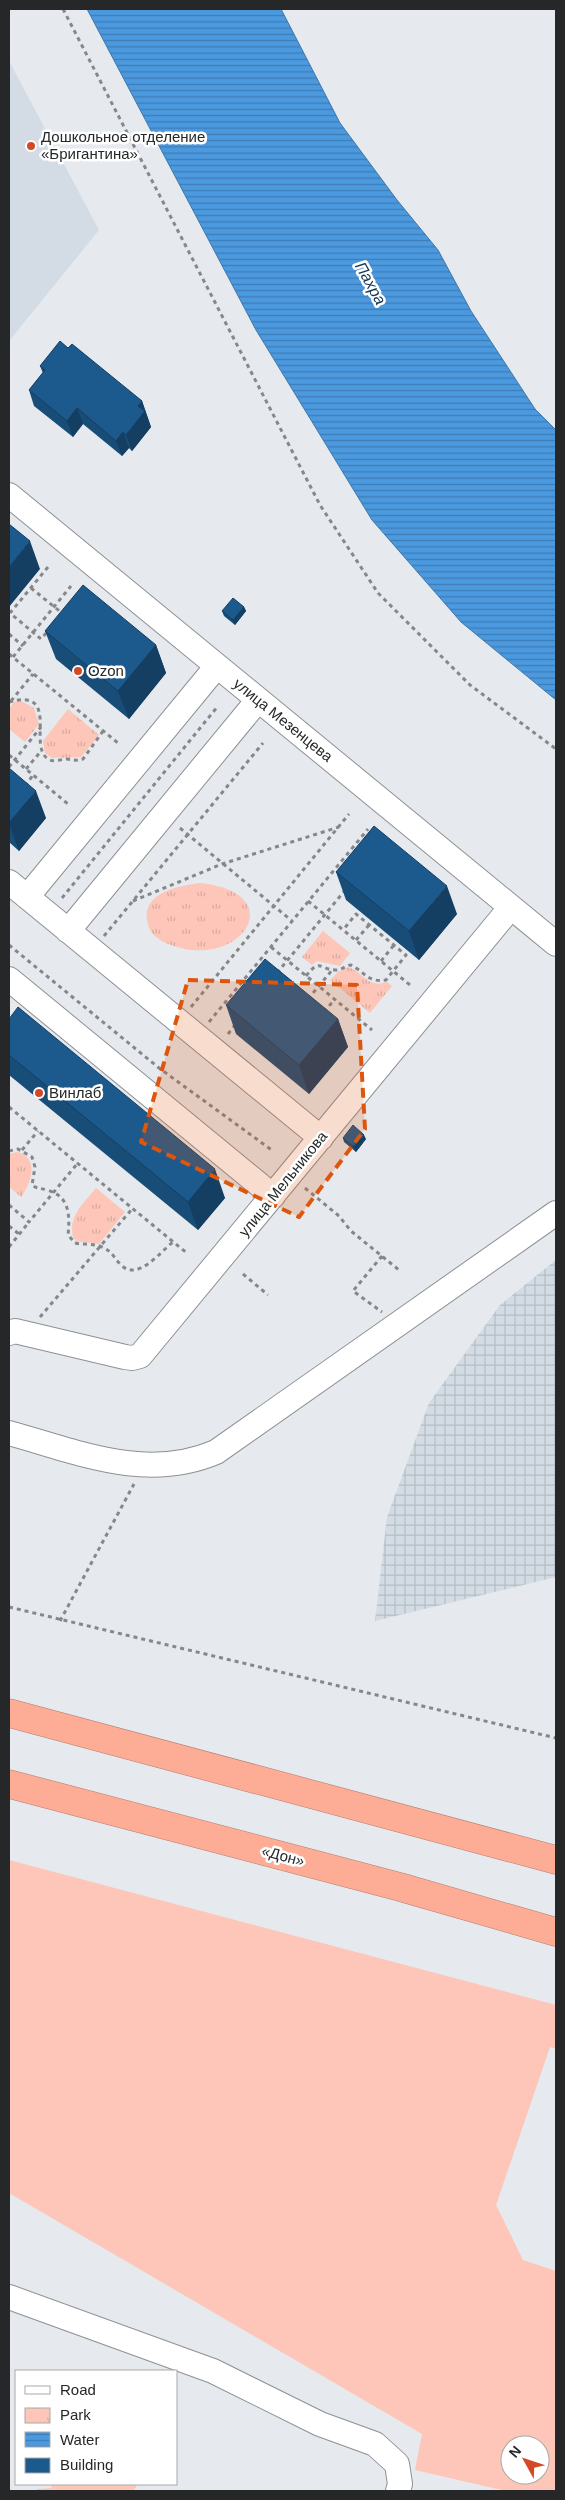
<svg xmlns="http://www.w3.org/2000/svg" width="565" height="2500" font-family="Arial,sans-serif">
<defs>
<pattern id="industrial-grid" width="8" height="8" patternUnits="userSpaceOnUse" patternTransform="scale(1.25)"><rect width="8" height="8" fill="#d3dce5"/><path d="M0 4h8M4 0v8" fill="none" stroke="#b5bdc4"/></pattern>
<pattern id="park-tufts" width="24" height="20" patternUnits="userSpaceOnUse" patternTransform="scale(1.25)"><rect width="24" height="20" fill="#fdc6b8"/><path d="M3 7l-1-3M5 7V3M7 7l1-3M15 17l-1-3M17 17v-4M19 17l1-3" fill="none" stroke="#d9aa9e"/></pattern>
<pattern id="water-rules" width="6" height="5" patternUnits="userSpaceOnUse" patternTransform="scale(1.25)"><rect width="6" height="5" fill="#4b99df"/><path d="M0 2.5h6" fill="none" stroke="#3e7db5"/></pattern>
</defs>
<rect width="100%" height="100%" fill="#e6e9ed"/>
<!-- built -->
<path fill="#d3dce5" d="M9,61L99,230L9,341Z"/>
<!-- industrial -->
<path fill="url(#industrial-grid)" d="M556,1260V1577L375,1621L387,1517L429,1403L500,1305Z"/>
<!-- green -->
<path fill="#fdc6b8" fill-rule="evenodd" d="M9,1860L556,2005V2049L550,2047L496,2205L523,2260L556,2271V2491H506L415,2470L422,2434L9,2193ZM510,2445H540V2475H510Z
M53,2484H137L134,2491H37V2489L51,2488Z"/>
<!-- park -->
<path fill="url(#park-tufts)" d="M21,701L34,708L39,724L25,742L9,729V709L14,702Z
M68,709L99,735L81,757L52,758L45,753L43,741Z
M200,883C295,893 238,975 166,943C157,939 150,933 148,924C139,894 177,886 200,883Z
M323,931L350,953L340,966L317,961L312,965L302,957Z
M348,967C363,972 368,989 387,982L392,986L370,1013L330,980L338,972Z
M17,1152C40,1157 31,1184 21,1197L9,1187V1154Z
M96,1188L125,1212L99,1244L77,1241L73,1238C68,1216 83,1204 96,1188Z"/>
<!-- water -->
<path fill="url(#water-rules)" stroke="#4077a8" d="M87,9H281L340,123L397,200L438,250L471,311L535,409L556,430V700L461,622L372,520L256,330Z"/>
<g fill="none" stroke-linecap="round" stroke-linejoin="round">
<defs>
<path id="minor" d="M9,495L556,944
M9,882L321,1138
M27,897L217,666
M68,931L258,700
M9,979L273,1196
M9,1333L15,1331L125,1357L132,1358L140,1356L511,907
M9,1433C78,1452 146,1482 216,1452L556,1213
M9,2297L213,2371L320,2424L375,2444L397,2464L400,2484L398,2491"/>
<path id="highway" d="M9,1713L556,1860
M9,1784L400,1887L556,1932"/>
</defs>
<!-- minor casing -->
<use href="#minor" stroke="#8e9194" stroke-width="26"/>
<!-- highway casing -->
<use href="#highway" stroke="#b27d70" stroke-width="29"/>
<!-- path -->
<path stroke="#85878a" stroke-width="3" stroke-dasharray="4 4" stroke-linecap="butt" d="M63,9L320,505L378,593L470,685L556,749
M48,567L10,613L41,639L49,630
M31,588L62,613
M9,634L23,646
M9,654L118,743
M13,657L71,586
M11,701L33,674
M9,702C61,688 27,745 48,759C54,763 61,759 67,759C73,760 77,761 83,759L103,731
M9,755L68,804
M9,767L41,727
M26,769L42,750
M25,786L33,775
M180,828L292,921
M62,898L218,706
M133,901L222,864L339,827
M308,901L410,985
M104,936L263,743
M356,940L369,925
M9,945L159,1068L273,1151
M271,947L372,1030
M381,961L394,945
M277,973L346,889
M306,976C321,957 319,970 336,970C342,970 346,965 351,965C365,972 368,983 386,980L406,955L356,914L343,930
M308,999L333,969
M191,1007L349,814
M324,1012L335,999
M209,1022L368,829
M228,1034L235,1025
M9,1107L188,1254
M22,1150L38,1131
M9,1151L18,1149L32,1157L35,1167L32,1185C37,1189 41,1188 47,1190C70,1196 70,1216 68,1235L75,1243C84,1245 93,1243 102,1247C112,1251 114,1258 121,1265C138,1282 161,1251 173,1242
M305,1188L339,1216L351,1231L399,1270
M9,1205L29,1222L77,1164
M9,1226L19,1234
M9,1247L29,1222
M382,1256L353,1291L382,1312
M243,1274L268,1295
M40,1317L132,1209
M9,1607L556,1738
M60,1621L134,1484"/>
<!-- minor -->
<use href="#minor" stroke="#fff" stroke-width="24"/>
<!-- highway -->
<use href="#highway" stroke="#fdac96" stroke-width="28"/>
</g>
<!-- wall -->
<path fill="#184d78" d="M68,348L142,401L151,427L132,451L129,448L122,456L83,424L73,437L34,406L29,390L43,373L40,366Z
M244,607L246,611L235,625L224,616L222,611Z
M45,631L156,645L166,673L129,719L56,659Z
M9,768L46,818L19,851L9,842Z
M336,872L457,914L419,960L346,900Z
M226,1005L338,1019L348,1047L309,1094L236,1034Z
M9,1019L225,1198L198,1230L9,1075Z
M343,1138L366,1139L356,1152L344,1142Z"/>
<!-- shaded-wall -->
<path fill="#143e62" d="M142,401L151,427L132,451L126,435L138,406Z
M77,408L83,424L73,437L67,421Z
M123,432L129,448L122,456L116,441Z
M30,541L40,569L9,607V567Z
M244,607L246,611L235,625L233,620Z
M156,645L166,673L129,719L118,691Z
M36,791L46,818L19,851L9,823Z
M447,886L457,914L419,960L409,931Z
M338,1019L348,1047L309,1094L299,1065Z
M364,1135L366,1139L356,1152L354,1147Z
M215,1169L225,1198L198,1230L188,1202Z"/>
<!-- building -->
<path fill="#1c598c" stroke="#143e62" d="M60,341L68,348L72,344L142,401L138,406L145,411L126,435L123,432L116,441L77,408L67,421L29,390L45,370L40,366Z
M9,524L30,541L9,567Z
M83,585L156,645L118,691L45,631Z
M233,598L244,607L233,620L222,611Z
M9,768L36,791L9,823Z
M374,826L447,886L409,931L336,872Z
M265,959L338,1019L299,1065L226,1005Z
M18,1007L215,1169L188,1202L9,1055V1019Z
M353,1125L364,1135L354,1147L343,1138Z"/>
<!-- marked area -->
<path fill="#de560d" fill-opacity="0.2" stroke="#de560d" stroke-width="4" stroke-dasharray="10 6" stroke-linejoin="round" d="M188,980L357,985L365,1129L299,1217L141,1142Z"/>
<!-- markers -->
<g fill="#d34925" stroke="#fff" stroke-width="2">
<circle cx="31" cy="146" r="5"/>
<circle cx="78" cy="671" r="5"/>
<circle cx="39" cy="1093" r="5"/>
</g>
<g text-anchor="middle" stroke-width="5" stroke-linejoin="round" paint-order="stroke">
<!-- poi labels -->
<g font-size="15" fill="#262728" stroke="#fff" text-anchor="start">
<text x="41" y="142">Дошкольное отделение<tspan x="41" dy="17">«Бригантина»</tspan></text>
<text x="88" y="676">Ozon</text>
<text x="49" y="1098">Винлаб</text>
</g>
<!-- street labels -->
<g font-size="15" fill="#262728" stroke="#fff">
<text transform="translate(283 720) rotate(39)" y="5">улица Мезенцева</text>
<text transform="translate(283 1184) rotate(-51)" y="5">улица Мельникова</text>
<text transform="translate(283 1856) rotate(15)" y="5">«Дон»</text>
</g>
<!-- water labels -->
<g font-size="16" font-style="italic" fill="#163653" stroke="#fff">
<text transform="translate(371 283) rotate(61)" y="6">Пахра</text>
</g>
</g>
<!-- border -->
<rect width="565" height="2500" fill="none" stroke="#262728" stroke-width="20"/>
<!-- legend -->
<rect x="15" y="2370" width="162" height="115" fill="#ffffff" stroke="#a8a9a9"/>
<rect x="25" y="2386" width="25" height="8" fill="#ffffff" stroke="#a8a9a9"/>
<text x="60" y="2395" font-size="15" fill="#262728">Road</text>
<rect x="25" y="2408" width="25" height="15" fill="url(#park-tufts)" stroke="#a8a9a9"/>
<text x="60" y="2420" font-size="15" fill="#262728">Park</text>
<rect x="25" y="2432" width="25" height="15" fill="url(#water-rules)" stroke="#a8a9a9"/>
<text x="60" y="2445" font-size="15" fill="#262728">Water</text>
<rect x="25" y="2458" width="25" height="15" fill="#1c598c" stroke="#a8a9a9"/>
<text x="60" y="2470" font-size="15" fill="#262728">Building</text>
<!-- north arrow -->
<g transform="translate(525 2460) rotate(310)"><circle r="24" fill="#ffffff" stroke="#a8a9a9"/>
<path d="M0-4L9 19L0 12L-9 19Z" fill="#d34925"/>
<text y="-8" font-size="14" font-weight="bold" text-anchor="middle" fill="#262728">N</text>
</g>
</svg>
